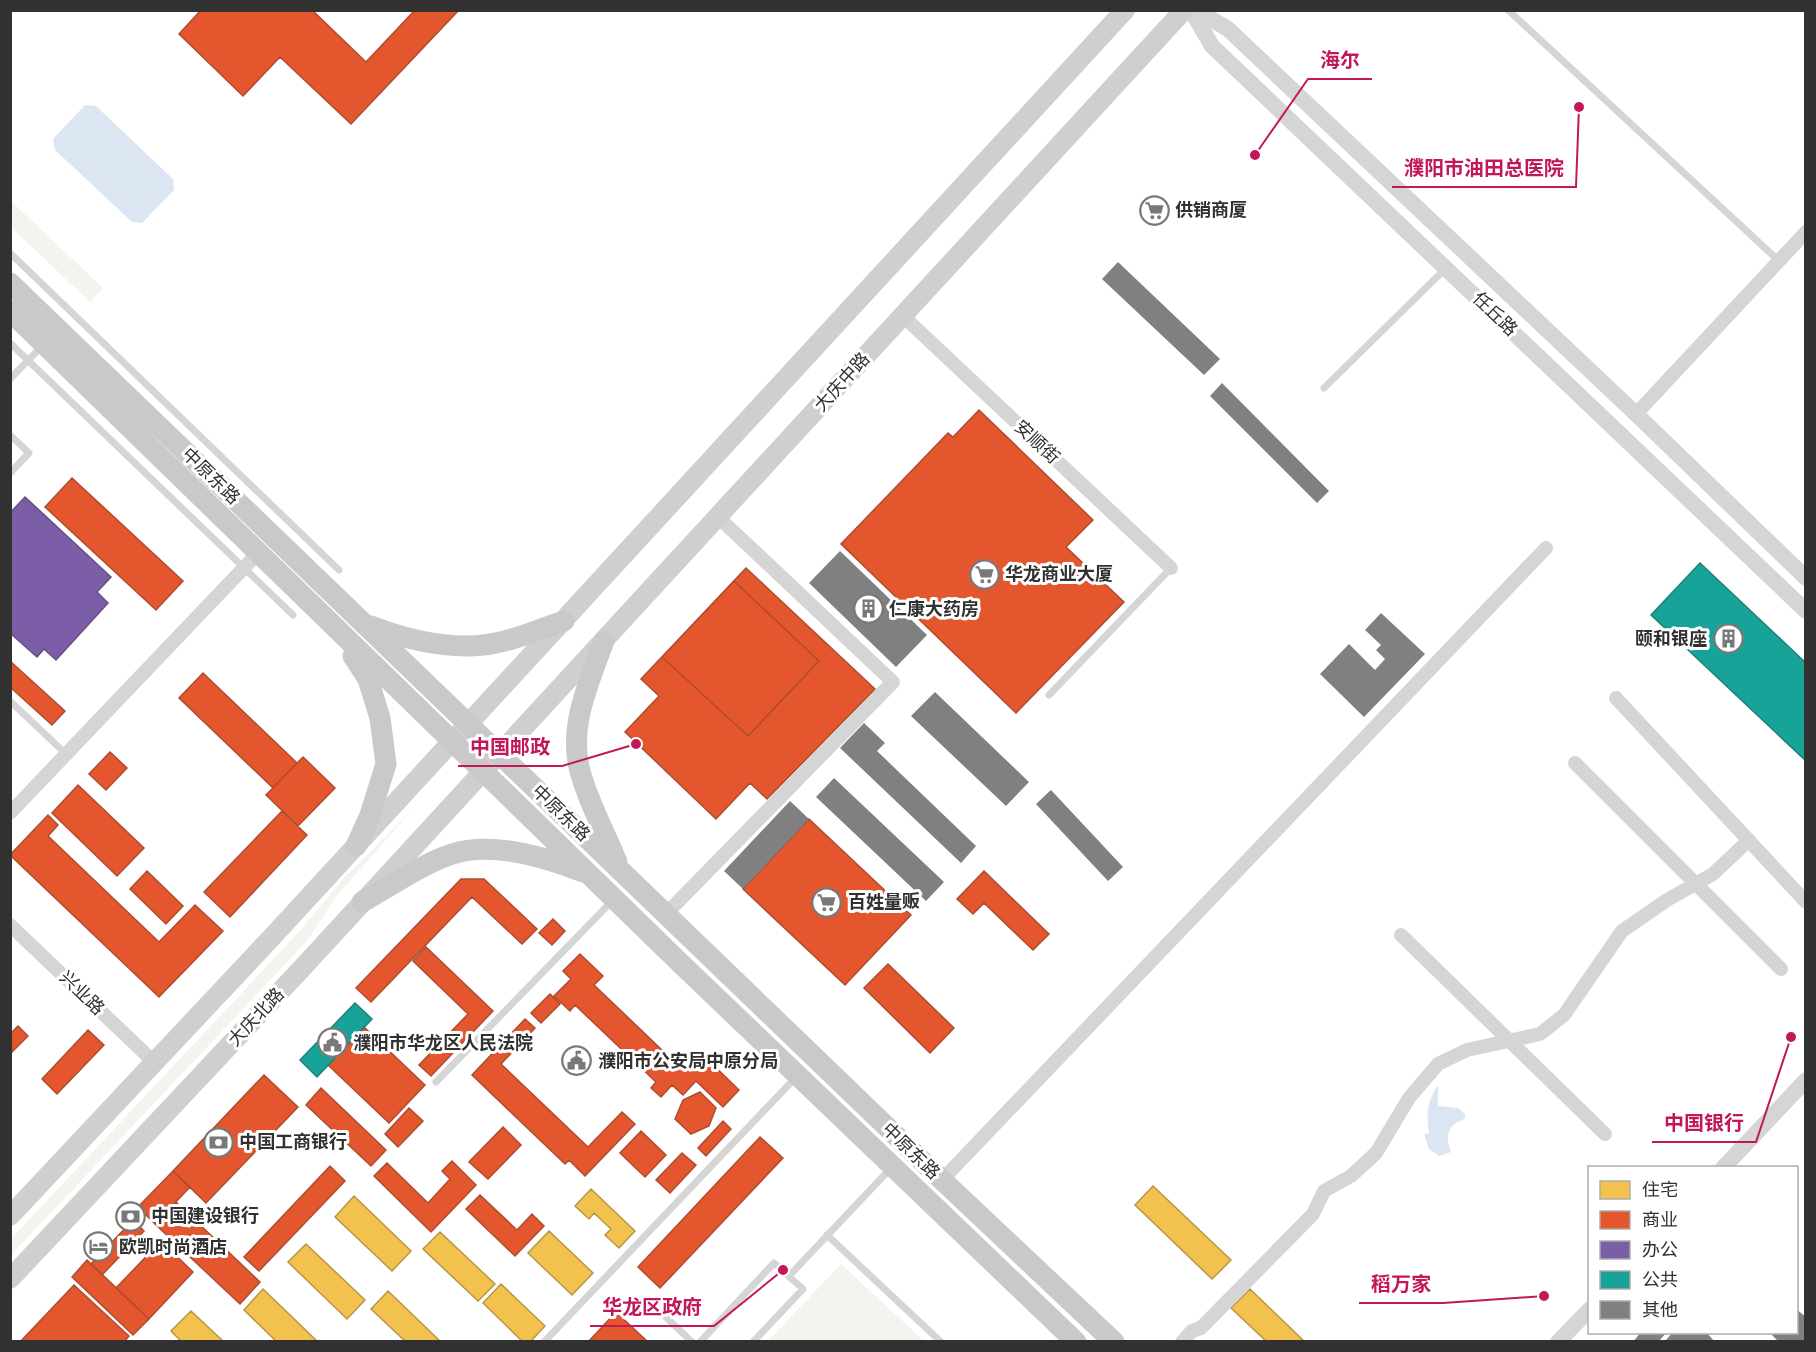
<svg xmlns="http://www.w3.org/2000/svg" width="1816" height="1352" font-family="'Exo 2','Noto Sans SC',sans-serif">
<rect width="100%" height="100%" fill="#fff"/>
<!-- green -->
<path fill="#f1f5ee" d="M11,201L103,288L90,302L11,227Z
M412,810L335,898L307,941L11,1255V1239L297,934L342,880Z
M841,1264L924,1341H768Z"/>
<!-- water -->
<path fill="#dce6f2" d="M85,105L96,106L173,179L174,190L142,223L132,222L55,150L53,139Z
M1438,1085V1106L1458,1108L1465,1114V1119C1447,1124 1445,1137 1451,1152L1439,1156L1429,1149L1424,1134L1429,1133C1426,1113 1427,1102 1438,1085Z"/>
<!-- homes -->
<path fill="#f2c14e" stroke="#b89645" stroke-width="1.5" d="M1153,1186L1231,1260L1212,1279L1135,1205Z
M591,1189L635,1231L619,1248L605,1235L611,1229L594,1213L589,1219L575,1206Z
M354,1196L411,1251L392,1271L335,1217Z
M549,1231L593,1273L572,1295L528,1253Z
M440,1232L495,1284L478,1301L423,1249Z
M306,1244L365,1300L347,1319L288,1262Z
M501,1284L545,1326L530,1342H523L483,1303Z
M263,1289L318,1342H277L244,1310Z
M1250,1289L1305,1342H1267L1231,1308Z
M388,1291L441,1342H406L371,1309Z
M191,1311L224,1342H182L171,1331Z"/>
<!-- shops -->
<path fill="#e4572e" stroke="#ae4c2f" stroke-width="1.5" d="M201,10H312L366,62L415,10H459L351,124L280,57L243,96L179,34Z
M979,410L1093,520L1066,547L1124,602L1016,713L841,544L948,433L953,437Z
M72,478L183,581L156,610L45,507Z
M746,568L875,689L767,799L750,783L716,819L625,732L659,696L641,679Z
M734,581L819,661L748,736L662,657Z
M10,661L65,711L52,725L10,687Z
M203,673L297,763L273,788L179,698Z
M110,752L127,768L106,790L89,774Z
M303,757L335,788L298,826L266,795Z
M78,785L144,848L117,876L52,813Z
M282,811L307,835L230,917L204,892Z
M48,815L58,825L48,836L159,942L195,905L223,931L159,997L10,855Z
M809,819L911,915L845,985L743,889Z
M147,871L183,906L166,924L130,889Z
M984,871L1049,934L1033,950L984,903L973,914L957,899Z
M461,879H484L537,929L522,944L472,897L371,1002L356,988Z
M553,919L565,931L552,945L539,933Z
M426,947L493,1011L431,1076L419,1065L468,1014L413,961Z
M580,954L603,976L594,985L685,1072L702,1054L739,1090L723,1107L696,1081L683,1095L672,1085L661,1097L651,1088L656,1082L575,1005L570,1011L554,996L571,979L563,971Z
M888,964L954,1028L930,1053L864,988Z
M550,994L560,1004L541,1023L531,1013Z
M525,1019L535,1028L501,1064L588,1147L622,1112L635,1124L585,1176L569,1160L565,1164L472,1075Z
M18,1026L28,1036L10,1054V1034Z
M364,1027L425,1085L389,1123L328,1065Z
M88,1030L104,1045L57,1094L42,1079Z
M264,1075L298,1107L206,1203L173,1171Z
M321,1088L386,1150L371,1166L306,1105Z
M700,1092L716,1108L709,1126L691,1134L675,1119L683,1100Z
M409,1108L423,1121L398,1147L385,1134Z
M723,1121L731,1129L706,1156L698,1148Z
M503,1127L521,1145L488,1179L469,1162Z
M641,1131L666,1155L645,1177L620,1153Z
M760,1137L783,1158L660,1288L638,1267Z
M682,1153L696,1165L670,1193L656,1180Z
M452,1161L476,1185L431,1232L374,1176L387,1163L428,1203L450,1179L442,1171Z
M330,1166L345,1181L259,1271L244,1257Z
M173,1171L190,1187L155,1224L138,1207Z
M480,1195L517,1230L532,1214L544,1226L515,1256L466,1209Z
M176,1202L260,1282L240,1304L155,1224Z
M133,1220L144,1231L102,1275L91,1264Z
M161,1241L193,1272L149,1319L116,1288Z
M87,1260L149,1319L133,1335L72,1277Z
M74,1285L129,1336L124,1342H20Z
M616,1312L648,1342H588Z"/>
<!-- offices -->
<path fill="#7b5ea7" stroke="#655084" stroke-width="1.5" d="M25,497L111,577L97,592L108,603L56,660L44,649L37,657L10,633V513Z"/>
<!-- public -->
<path fill="#17a398" stroke="#1f8179" stroke-width="1.5" d="M1700,563L1806,663V761L1651,615Z
M355,1003L372,1019L317,1077L300,1060Z"/>
<!-- building -->
<path fill="#808080" d="M1118,262L1220,359L1204,375L1102,279Z
M1222,383L1329,491L1317,503L1210,396Z
M840,551L927,635L896,667L809,583Z
M1381,613L1425,654L1364,717L1320,674L1349,644L1375,670L1385,659L1376,650L1381,645L1365,630Z
M935,692L1029,782L1006,806L911,716Z
M864,723L885,743L877,751L976,846L961,863L840,748Z
M834,778L944,882L926,901L816,797Z
M1051,790L1123,867L1108,881L1036,804Z
M790,801L809,819L743,889L724,871Z
M1796,1309L1806,1317V1342H1779L1769,1332H1796Z
M1641,1332H1667L1658,1342H1633Z
M1673,1332H1706L1715,1342H1668L1666,1340Z"/>
<g fill="none" stroke-linecap="round" stroke-linejoin="round">
<!-- service -->
<path stroke="#d5d5d5" stroke-width="7" d="M1508,10L1779,261
M10,253L339,570
M10,343L293,615
M10,379L42,346
M1324,388L1446,268
M10,435L29,453L10,473
M1049,695L1171,568
M10,701L66,754
M436,1082L612,901
M827,1235L941,1342
M789,1276L890,1169
M648,1300L692,1342
M544,1342L797,1076
M700,1342L774,1263L803,1289L753,1342"/>
<!-- minor -->
<path stroke="#d5d5d5" stroke-width="14" d="M903,316L1171,568
M1636,414L1806,232
M1616,698L1806,902
M1575,763L1781,969
M10,813L259,552
M666,914L893,682L718,517
M10,925L154,1062
M1401,935L1605,1134
M942,1180L1546,548
M1182,1342L1192,1331L1201,1328L1313,1214L1324,1191L1351,1176L1376,1153L1409,1098L1438,1064L1467,1050L1540,1034L1564,1015L1622,931L1667,900L1713,874L1749,840"/>
<!-- tertiary -->
<path stroke="#d5d5d5" stroke-width="16" d="M1191,10L1212,46L1806,611
M1196,10L1228,29L1636,414L1806,578
M1723,1168L1806,1080
M1558,1342L1590,1309"/>
<!-- secondary -->
<path stroke="#cfcfcf" stroke-width="20" d="M10,1216L272,937L1125,10
M10,1279L304,966L1184,10"/>
<!-- primary -->
<path stroke="#c9c9c9" stroke-width="21" d="M10,283L942,1180L1114,1342
M10,311L675,958L1076,1342
M371,626C405,639 447,649 484,645C511,642 539,629 564,621
M604,641C589,682 568,727 580,771C588,802 605,832 617,862
M353,656L368,679L380,718L386,764L370,815L356,846
M362,902C391,886 420,865 452,854C492,841 545,857 583,872"/>
</g>
<!-- icons -->
<defs>
<symbol id="supermarket-ring" viewBox="-11 -11 22 22"><circle r="9.5" fill="#fff" stroke="#797979" stroke-width="1.5"/><path d="M-6-5.5h2.5l.6 2H6L4.5 2H-2.5L-4.4-4H-6ZM-1.5 3.2a1.3 1.3 0 1 0 .1 0ZM3 3.2a1.3 1.3 0 1 0 .1 0Z" fill="#797979"/></symbol>
<symbol id="building-ring" viewBox="-11 -11 22 22"><circle r="9.5" fill="#fff" stroke="#797979" stroke-width="1.5"/><path d="M-4-6H4V6H1V3H-1V6H-4ZM-2.5-4.3h1.7v1.8h-1.7ZM.8-4.3h1.7v1.8H.8ZM-2.5-1h1.7V.8h-1.7ZM.8-1h1.7V.8H.8Z" fill="#797979"/></symbol>
<symbol id="civic-ring" viewBox="-11 -11 22 22"><circle r="9.5" fill="#fff" stroke="#797979" stroke-width="1.5"/><path d="M-.6-6.5H3V-4.5H.6V-3L4-1V1h2V6H-6V1h2V-1L-.6-3ZM-1.2 2.5V6h2.4V2.5Z" fill="#797979"/></symbol>
<symbol id="bank-ring" viewBox="-11 -11 22 22"><circle r="9.5" fill="#fff" stroke="#797979" stroke-width="1.5"/><path d="M-6-4H6V4H-6ZM0-2.3a2.3 2.3 0 1 0 0 4.6a2.3 2.3 0 1 0 0-4.6Z" fill="#797979"/></symbol>
<symbol id="hotel-ring" viewBox="-11 -11 22 22"><circle r="9.5" fill="#fff" stroke="#797979" stroke-width="1.5"/><path d="M-6-4.5h1.5V1H6V5H4.5V3h-9V5H-6ZM-4 0a1.8 1.8 0 1 1 3.6 0ZM.5 0V-2.5h3Q6-2.5 6 0Z" fill="#797979"/></symbol>
</defs>
<g fill-rule="evenodd">
<use href="#supermarket-ring" x="1138" y="194" width="33" height="33"/>
<use href="#supermarket-ring" x="968" y="558" width="33" height="33"/>
<use href="#building-ring" x="852" y="592" width="33" height="33"/>
<use href="#building-ring" x="1712" y="622" width="33" height="33"/>
<use href="#supermarket-ring" x="810" y="886" width="33" height="33"/>
<use href="#civic-ring" x="316" y="1026" width="33" height="33"/>
<use href="#civic-ring" x="560" y="1044" width="33" height="33"/>
<use href="#bank-ring" x="202" y="1126" width="33" height="33"/>
<use href="#bank-ring" x="114" y="1200" width="33" height="33"/>
<use href="#hotel-ring" x="82" y="1230" width="33" height="33"/>
</g>
<g text-anchor="middle" stroke-width="6" stroke-linejoin="round" paint-order="stroke">
<!-- poi labels -->
<g font-size="18" font-weight="bold" fill="#313131" stroke="#fff" text-anchor="start">
<text x="1175" y="216">供销商厦</text>
<text x="1005" y="580">华龙商业大厦</text>
<text x="889" y="615">仁康大药房</text>
<text x="1707" y="645" text-anchor="end">颐和银座</text>
<text x="848" y="908">百姓量贩</text>
<text x="353" y="1049">濮阳市华龙区人民法院</text>
<text x="598" y="1067">濮阳市公安局中原分局</text>
<text x="239" y="1148">中国工商银行</text>
<text x="151" y="1222">中国建设银行</text>
<text x="119" y="1253">欧凯时尚酒店</text>
</g>
<!-- street labels -->
<g font-size="18" fill="#313131" stroke="#fff">
<text transform="translate(1495 314) rotate(44)" y="6">任丘路</text>
<text transform="translate(842 382) rotate(-48)" y="6">大庆中路</text>
<text transform="translate(1037 442) rotate(43)" y="6">安顺街</text>
<text transform="translate(211 476) rotate(44)" y="6">中原东路</text>
<text transform="translate(561 813) rotate(44)" y="6">中原东路</text>
<text transform="translate(82 993) rotate(44)" y="6">兴业路</text>
<text transform="translate(256 1017) rotate(-47)" y="6">大庆北路</text>
<text transform="translate(911 1151) rotate(44)" y="6">中原东路</text>
</g>
</g>
<!-- callouts -->
<path fill="none" stroke="#c2185b" stroke-width="2" d="M1255 155L1308 79H1372M1579 107L1576 187H1392M636 744L562 766H458M1791 1037L1756 1142H1652M1544 1296L1443 1303H1359M783 1270L714 1326H590"/>
<g fill="#c2185b" stroke="#fff" stroke-width="2">
<circle cx="1255" cy="155" r="6"/>
<circle cx="1579" cy="107" r="6"/>
<circle cx="636" cy="744" r="6"/>
<circle cx="1791" cy="1037" r="6"/>
<circle cx="1544" cy="1296" r="6"/>
<circle cx="783" cy="1270" r="6"/>
</g>
<g font-size="20" text-anchor="middle" font-weight="bold" fill="#c2185b" stroke="#fff" stroke-width="6" stroke-linejoin="round" paint-order="stroke">
<text x="1340" y="67">海尔</text>
<text x="1484" y="175">濮阳市油田总医院</text>
<text x="510" y="754">中国邮政</text>
<text x="1704" y="1130">中国银行</text>
<text x="1401" y="1291">稻万家</text>
<text x="652" y="1314">华龙区政府</text>
</g>
<!-- border -->
<rect width="1816" height="1352" fill="none" stroke="#313131" stroke-width="24"/>
<!-- legend -->
<rect x="1588" y="1166" width="210" height="168" fill="#ffffff" stroke="#adadad" stroke-width="1.5"/>
<rect x="1600" y="1181" width="30" height="18" fill="#f2c14e" stroke="#adadad" stroke-width="1.5"/>
<text x="1642" y="1196" font-size="18" fill="#313131">住宅</text>
<rect x="1600" y="1211" width="30" height="18" fill="#e4572e" stroke="#adadad" stroke-width="1.5"/>
<text x="1642" y="1226" font-size="18" fill="#313131">商业</text>
<rect x="1600" y="1241" width="30" height="18" fill="#7b5ea7" stroke="#adadad" stroke-width="1.5"/>
<text x="1642" y="1256" font-size="18" fill="#313131">办公</text>
<rect x="1600" y="1271" width="30" height="18" fill="#17a398" stroke="#adadad" stroke-width="1.5"/>
<text x="1642" y="1286" font-size="18" fill="#313131">公共</text>
<rect x="1600" y="1301" width="30" height="18" fill="#808080" stroke="#adadad" stroke-width="1.5"/>
<text x="1642" y="1316" font-size="18" fill="#313131">其他</text>
</svg>
